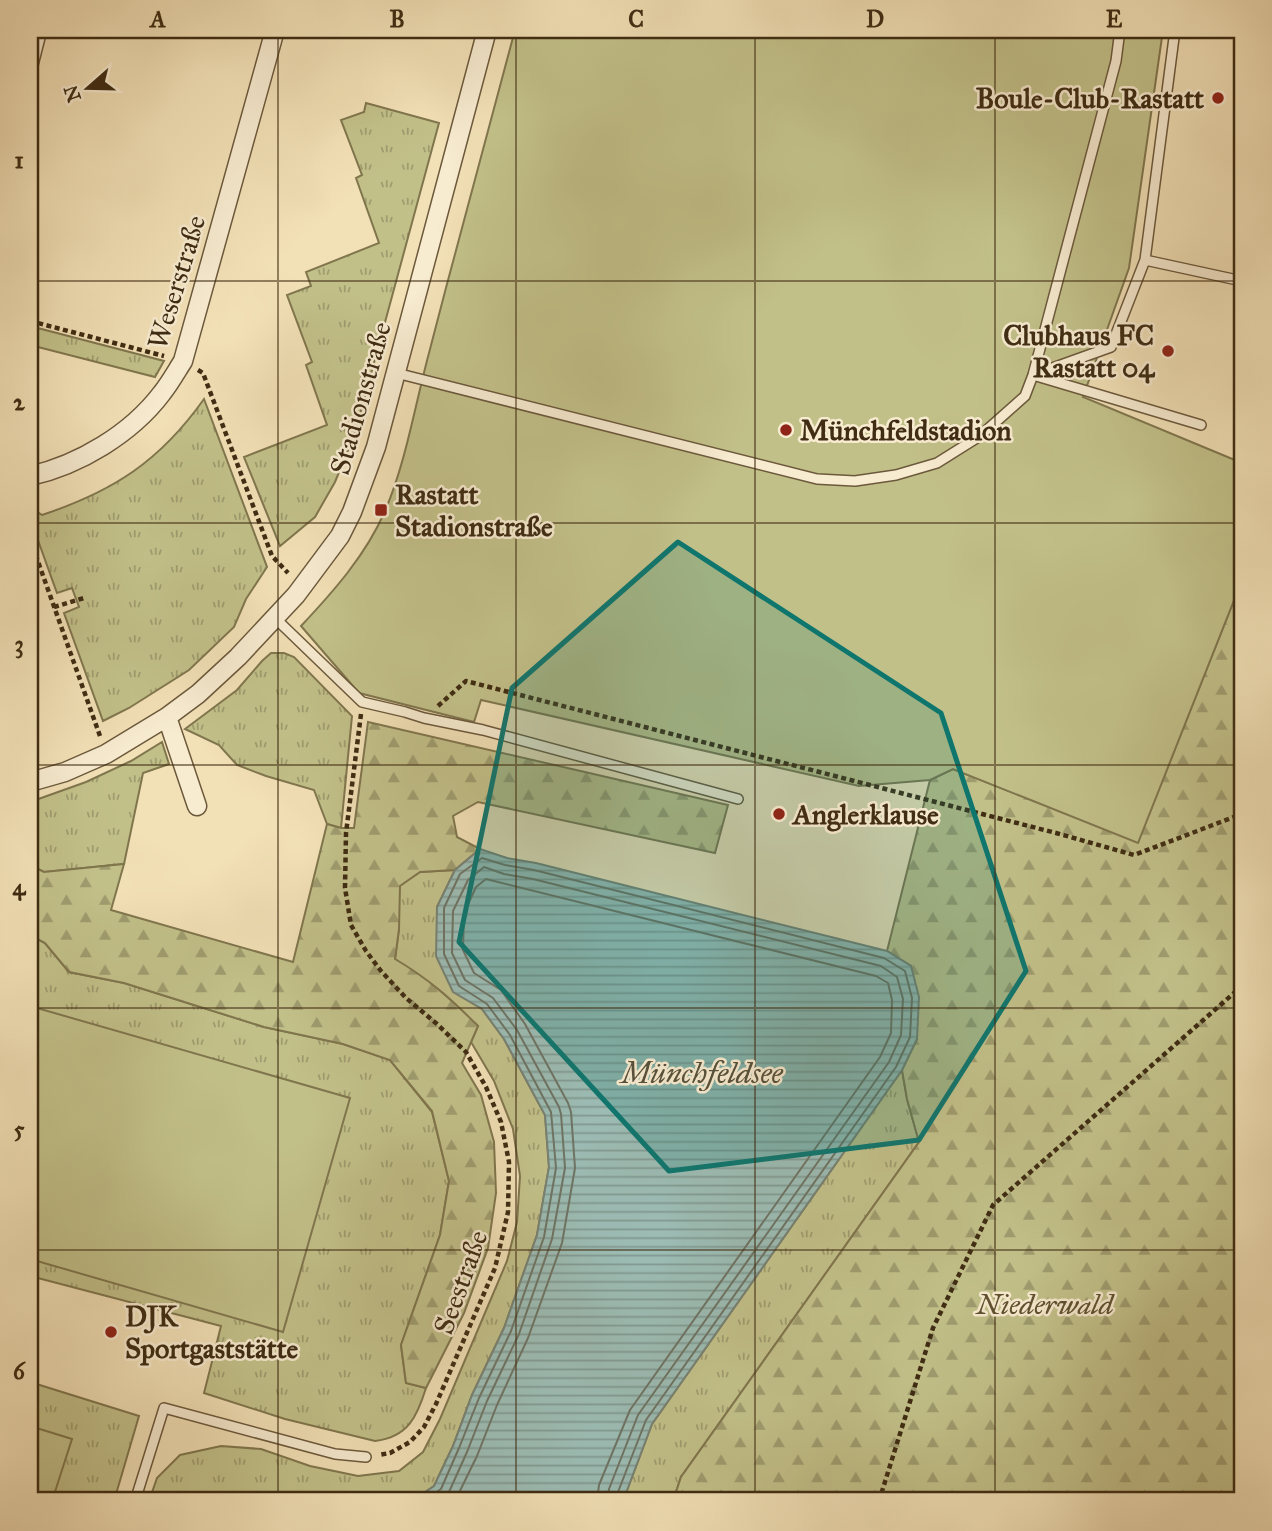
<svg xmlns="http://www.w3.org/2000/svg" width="1272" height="1531" font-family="'IM FELL Great Primer',serif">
<defs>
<pattern id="grass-tufts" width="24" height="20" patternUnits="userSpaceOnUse" patternTransform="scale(1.75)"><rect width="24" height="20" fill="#c2c089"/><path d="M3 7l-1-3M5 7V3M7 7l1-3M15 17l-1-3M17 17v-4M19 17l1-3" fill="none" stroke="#9f9c6f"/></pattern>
<pattern id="forest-firs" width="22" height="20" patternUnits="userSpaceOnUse" patternTransform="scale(1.75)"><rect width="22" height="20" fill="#c2c089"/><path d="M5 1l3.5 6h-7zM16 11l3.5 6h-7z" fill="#9f9c6f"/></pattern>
<pattern id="water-rules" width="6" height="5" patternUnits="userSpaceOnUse" patternTransform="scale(1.75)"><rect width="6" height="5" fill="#9cbcb4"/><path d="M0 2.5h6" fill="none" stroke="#819991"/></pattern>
</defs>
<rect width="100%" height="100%" fill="#f2e0b6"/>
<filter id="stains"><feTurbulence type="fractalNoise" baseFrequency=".00286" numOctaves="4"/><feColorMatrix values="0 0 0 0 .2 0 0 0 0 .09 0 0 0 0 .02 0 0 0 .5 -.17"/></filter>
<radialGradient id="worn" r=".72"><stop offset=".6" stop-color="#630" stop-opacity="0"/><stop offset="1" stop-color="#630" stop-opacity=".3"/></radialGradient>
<!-- grass -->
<path fill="url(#grass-tufts)" stroke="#80764e" stroke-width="2" d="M366,103L439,123L355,433L335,482L315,517L280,546L244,457L327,425L306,365L312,362L287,295L311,286L306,272L379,243L356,178L362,175L341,120L364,112Z
M30,326L164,361L155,377L30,345Z
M204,399L267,567L246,599L234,627L189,670L129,708L103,721L64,613L79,607L72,588L57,593L30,518V507L42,515C114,491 160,461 204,399Z
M271,653H284L294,657L352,716L341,828L327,824L314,790L266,776L237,765L219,745L185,729L237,690L262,661Z
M162,742L169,764L143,773L124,864L44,872L30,865V802L86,782L131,761Z
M455,870L437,907L453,991L482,1009L504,1039L545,1115L549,1167L537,1235L504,1328L472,1395L453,1446L434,1486L412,1501H266L238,1495L205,1499L198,1501H149L157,1478L180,1455L221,1446L261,1449L310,1466L358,1476L399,1471L423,1452L440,1419L507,1261L517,1222L520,1176L513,1129L494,1081L471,1042L478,1026L395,959L399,929V886L420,872Z
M30,935L45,943L69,972L124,983L264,1027L343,1044L390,1060L432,1112L449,1181L440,1235L401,1345L406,1383L426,1388C417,1417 408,1437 375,1441L285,1419L204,1393L221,1326L30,1276Z
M902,1070L907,1099L919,1142L681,1477L673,1501H623L652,1424Z
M30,1382L139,1416L114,1501H30Z"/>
<!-- forest -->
<path fill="url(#forest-firs)" stroke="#80764e" stroke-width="2" d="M1242,580V1501H673L681,1477L919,1142L907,1099L902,1070L917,1039L911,966L887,951L930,780L953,769L1138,842Z
M368,722L728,805L715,853L478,802L453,816L457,837L480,849L455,870L420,872L400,886L399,929L395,959C429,979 451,999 478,1026L462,1063L481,1095L494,1142L496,1193L488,1248L464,1313L426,1388L406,1383L401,1345L440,1235L449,1181L432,1111L390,1060L343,1044L264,1027L124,983L69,972L45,943L30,935V865L44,872L124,864L111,910L293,962L327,824L341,828H354Z"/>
<!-- pitch -->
<path fill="#c2c089" stroke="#80764e" stroke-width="2" d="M515,30H1163L1129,268L1083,397L1242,463V580L1138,843L953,769L930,780L859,786L481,700L474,722L359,693L301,626C333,592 366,555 385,511C406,462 415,405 429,353C457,245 486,137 515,30Z
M30,1006L350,1098L283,1332L30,1259Z
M30,1426L72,1439L52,1501H30Z"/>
<!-- water -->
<path fill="url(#water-rules)" stroke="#778274" stroke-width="2" d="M480,849L507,858L536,863L887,951L911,966L919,997L917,1039L902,1070L652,1424L623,1501H412L434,1486L453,1446L472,1395L504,1328L537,1235L549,1167L545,1115L504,1039L482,1009L453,992L436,956L437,907L455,870Z"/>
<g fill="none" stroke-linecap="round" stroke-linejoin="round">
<!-- shore -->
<path stroke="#6e7464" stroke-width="2" d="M424,1501L441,1489L459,1448L479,1398L511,1331L544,1237L556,1168L551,1112L510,1035L487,1004L459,986L444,954V908L460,874L482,858L505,865L534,870L884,958L905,971L912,998L910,1037L896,1067L646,1420L618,1492L616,1501
M440,1501L449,1492L467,1452L487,1401L519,1334L552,1239L565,1168L561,1114L559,1107L517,1030L493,998L465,980L452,953L453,911L468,880L484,867L504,874L533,879L881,966L897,977L903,999L901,1035L889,1062L638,1415L609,1489L607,1501
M455,1501L477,1456L497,1405L528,1338L562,1243L575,1168L571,1112L568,1103L525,1024L501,990L474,973L463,950L464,913L476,887L486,879L876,976L888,983L892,1000L891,1033L880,1057L630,1410L599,1485L597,1501"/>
<defs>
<path id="lane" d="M1175,30L1145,260L1242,281
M30,77L42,30
M396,373L817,479L855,481L896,475L937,463L980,436L1025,396L1033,375L1116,61L1120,30
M1033,375L1111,347L1145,260
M1033,375L1201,425
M275,618L362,702L405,712L424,718L483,730L738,799
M135,1501L164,1408L335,1454L366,1457"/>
<path id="street" d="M30,476C79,465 131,434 162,393C170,383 176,372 183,361L275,30
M167,717L197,806
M30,782L65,772L106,754L167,717L198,694L238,657L296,595L340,536L352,512L376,447L487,30"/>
</defs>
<!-- lane casing -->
<use href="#lane" stroke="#6c593c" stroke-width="12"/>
<!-- street casing -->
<use href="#street" stroke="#6c593c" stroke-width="21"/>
<!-- path -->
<path stroke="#3f2c13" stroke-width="4.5" stroke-dasharray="5 3.5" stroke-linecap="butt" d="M30,321L164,356
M198,370L203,373L272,556L288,573
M30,539L100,736
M54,607L84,598
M438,706L466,681L1056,833L1134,855L1242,814
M361,714L346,833L345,888L351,925L366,951L381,971L406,998L437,1024L466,1052L486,1087L501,1122L509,1162L508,1212L495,1268L436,1404L424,1427L410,1442L390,1453L378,1455
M879,1501L933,1328L993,1205L1242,986"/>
<!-- lane -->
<use href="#lane" stroke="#f7ebd0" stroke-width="9"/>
<!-- street -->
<use href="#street" stroke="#f7ebd0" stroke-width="18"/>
</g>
<!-- marked area -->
<path fill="#0f766e" fill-opacity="0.2" stroke="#0f766e" stroke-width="5" stroke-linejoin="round" d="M678,542L941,713L1026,971L919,1140L669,1171L459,942L512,688Z"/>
<!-- grid -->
<path fill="none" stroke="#3f2c13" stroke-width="2" stroke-opacity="0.55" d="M278,30V1501M516,30V1501M755,30V1501M995,30V1501M30,281H1242M30,523H1242M30,765H1242M30,1008H1242M30,1250H1242"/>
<!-- markers -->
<g fill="#8f2418" stroke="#f7ebd0" stroke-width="2.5">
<circle cx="1218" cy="98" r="7"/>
<circle cx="1168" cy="351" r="7"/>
<circle cx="786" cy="430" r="7"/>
<rect x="374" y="503" width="14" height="14" rx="3.5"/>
<circle cx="779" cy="814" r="7"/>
<circle cx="111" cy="1332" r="7"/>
</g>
<g text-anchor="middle" stroke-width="5" stroke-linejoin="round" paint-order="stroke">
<!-- poi labels -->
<g font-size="28" font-weight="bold" fill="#3f2c13" stroke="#f7ebd0" text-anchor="start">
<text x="1204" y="108" text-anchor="end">Boule-Club-Rastatt</text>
<text x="1154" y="345" text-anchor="end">Clubhaus FC<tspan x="1154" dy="32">Rastatt 04</tspan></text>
<text x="800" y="440">Münchfeldstadion</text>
<text x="395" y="504">Rastatt<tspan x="395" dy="32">Stadionstraße</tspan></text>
<text x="793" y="824">Anglerklause</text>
<text x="125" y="1326">DJK<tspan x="125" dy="32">Sportgaststätte</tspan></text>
</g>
<!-- street labels -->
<g font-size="28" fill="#3f2c13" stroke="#f7ebd0">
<text transform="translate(176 282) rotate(-73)" y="10">Weserstraße</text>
<text transform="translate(360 398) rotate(-74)" y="10">Stadionstraße</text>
<text transform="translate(460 1282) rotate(-70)" y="10">Seestraße</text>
</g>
<!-- park labels -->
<g font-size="28" font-style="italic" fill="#605130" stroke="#f7ebd0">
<text x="1045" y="1314">Niederwald</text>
</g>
<!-- water labels -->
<g font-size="30" font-style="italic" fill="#56503b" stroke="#f7ebd0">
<text x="702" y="1083">Münchfeldsee</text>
</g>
</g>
<!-- margin -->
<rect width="1272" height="1531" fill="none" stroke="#f2e0b6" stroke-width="77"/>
<!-- north arrow -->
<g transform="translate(88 88) rotate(250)" stroke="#f7ebd0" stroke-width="5" paint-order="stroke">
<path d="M0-5L12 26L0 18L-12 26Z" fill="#3f2c13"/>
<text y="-10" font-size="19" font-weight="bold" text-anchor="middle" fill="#3f2c13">N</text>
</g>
<rect x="38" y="38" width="1196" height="1454" fill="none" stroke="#3f2c13" stroke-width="2.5"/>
<g font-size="23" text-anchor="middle" font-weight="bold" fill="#3f2c13">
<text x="158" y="27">A</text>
<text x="397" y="27">B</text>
<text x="636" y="27">C</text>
<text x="875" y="27">D</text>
<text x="1114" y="27">E</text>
<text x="19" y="168">1</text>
<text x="19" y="410">2</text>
<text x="19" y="652">3</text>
<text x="19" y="895">4</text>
<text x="19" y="1137">5</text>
<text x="19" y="1379">6</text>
</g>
<rect width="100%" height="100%" filter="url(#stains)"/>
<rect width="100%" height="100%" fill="url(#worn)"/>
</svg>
